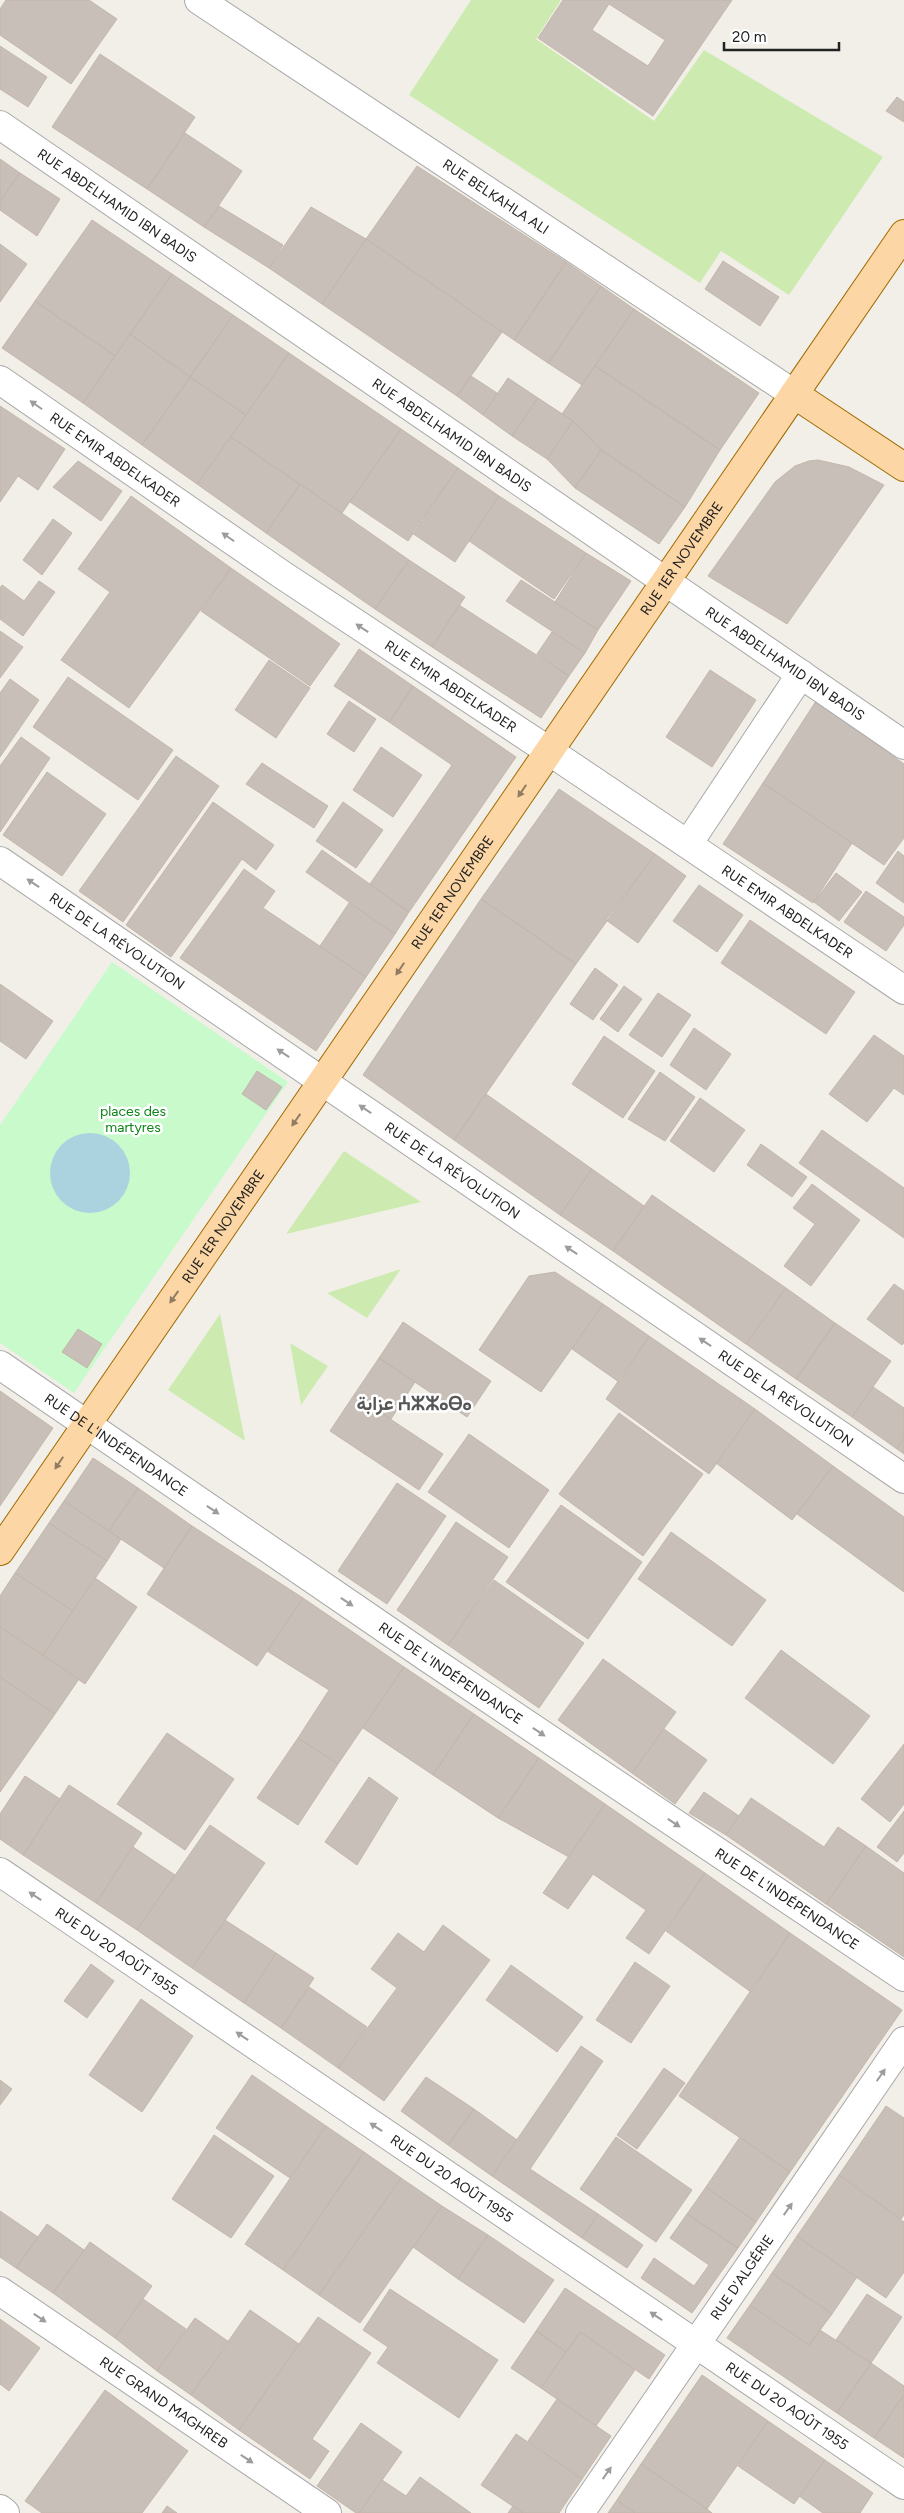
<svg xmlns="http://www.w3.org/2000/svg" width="904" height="2513" font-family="Figtree,Vazirmatn,'Noto Sans Tifinagh',sans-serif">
<rect width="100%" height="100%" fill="#f2efe9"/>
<!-- grass -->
<path fill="#cdebb0" d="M471,0H561L536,39L654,121L704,50L883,157L789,295L721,251L700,283L409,95Z
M344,1151L421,1202L286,1234Z
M401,1269L367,1318L327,1293Z
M220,1314L245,1441L168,1390Z
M290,1343L328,1366L301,1405Z"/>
<!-- park -->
<path fill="#c8facc" d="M112,962L288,1082L74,1393L0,1343V1125Z"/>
<!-- water -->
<path fill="#aad3df" d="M50 1173a40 40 0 1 1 80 0a40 40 0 1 1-80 0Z"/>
<!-- building -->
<path fill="#c7bfb8" stroke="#c4b6ab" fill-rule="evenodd" d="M6,0H89L117,19L71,84L0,35V9Z
M563,0H732L653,116L538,38ZM609,4L665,40L648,66L592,30Z
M0,46L47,77L28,107L0,89Z
M100,54L195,117L147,189L52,127Z
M897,97L904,102V122L886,111Z
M185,133L242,171L204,227L147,189Z
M0,159L20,173L0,201Z
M417,166L566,262L514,340L366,239Z
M20,173L60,199L37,236L0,210V201Z
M219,206L283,245L269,268L204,227Z
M311,207L366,239L322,304L269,268Z
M92,220L172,274L115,356L35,301Z
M366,239L502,332L457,396L322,304Z
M0,244L27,264L0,302Z
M723,261L779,297L760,326L705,289Z
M566,262L601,286L548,363L514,340Z
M172,274L233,315L190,377L130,334Z
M601,286L634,309L582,385L548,363Z
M35,301L115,356L83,403L2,348Z
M634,309L759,393L720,450L595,366Z
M233,315L289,353L246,415L190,377Z
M130,334L190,377L142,445L83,403Z
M289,353L401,429L342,513L231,437Z
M595,366L720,450L685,507L601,450L573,421L562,414Z
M471,376L497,393L483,415L457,396Z
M190,377L246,415L197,484L142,445Z
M508,378L538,398L512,436L483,415Z
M538,398L573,421L547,459L512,436Z
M0,406L65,449L38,490L18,476L0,502Z
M573,421L601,450L575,488L547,459Z
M401,429L458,468L408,541L350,502Z
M231,437L300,484L266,533L197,484Z
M601,450L685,507L659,544L575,488Z
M818,460L849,467L884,485L787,624L708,576L775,482L795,466L809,461Z
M78,461L122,491L101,521L53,487Z
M458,468L499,496L455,562L412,533Z
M300,484L409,560L375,609L266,533Z
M131,496L231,568L129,708L61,660L110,592L78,569Z
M499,496L586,553L554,599L469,541Z
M53,519L72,533L42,575L23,560Z
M586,553L631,581L598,630L555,602Z
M409,560L465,597L432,647L375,609Z
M231,568L340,644L310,686L201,611Z
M521,580L598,630L585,653L506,601Z
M39,581L55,592L23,636L0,619V588L2,585L24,601Z
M459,605L569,676L541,718L432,647Z
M0,631L23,647L0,678Z
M552,632L585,653L569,676L537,654Z
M359,649L413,686L389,722L334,686Z
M269,660L310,688L276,738L235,710Z
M710,670L756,700L712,767L666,737Z
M68,677L173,750L138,800L33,727Z
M10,679L39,700L0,757V693Z
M413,686L516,757L409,912L370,884L452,765L389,722Z
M349,701L376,719L354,752L327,734Z
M816,701L904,764V838L884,865L763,783Z
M21,737L50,758L0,832V766Z
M381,747L422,775L393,817L353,790Z
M176,756L219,786L123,922L79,891Z
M262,763L328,806L314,828L246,784Z
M47,772L106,814L62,876L3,835Z
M763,783L852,843L813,903L723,844Z
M559,789L655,854L576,964L481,899Z
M213,802L274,845L256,870L242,859L171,957L126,925Z
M343,802L383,830L356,868L316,841Z
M322,850L409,912L395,934L306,872Z
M898,851L904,856V903L876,883Z
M655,854L686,876L638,943L606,920Z
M244,869L275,891L263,908L366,977L316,1051L180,958Z
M836,873L862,892L839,921L814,902Z
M699,885L743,915L717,952L673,921Z
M866,891L904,917V925L886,951L844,922Z
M481,899L576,964L454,1140L363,1075Z
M349,903L395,934L366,977L320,946Z
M750,920L855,992L826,1034L721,963Z
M595,968L618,985L593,1020L570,1004Z
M0,984L53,1021L26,1059L0,1041Z
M624,986L642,999L618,1032L600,1019Z
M658,993L691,1015L662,1057L629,1035Z
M694,1028L731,1054L706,1090L670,1065Z
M874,1035L904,1056V1095L894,1088L867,1122L829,1094Z
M604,1036L655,1071L623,1118L572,1084Z
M257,1071L282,1087L266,1110L242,1094Z
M660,1072L695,1097L665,1141L628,1119Z
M486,1094L592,1169L560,1215L454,1140Z
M700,1098L745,1130L714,1172L670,1141Z
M822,1130L904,1188V1238L799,1163Z
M761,1144L807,1177L792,1197L747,1165Z
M592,1169L644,1206L613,1251L560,1215Z
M812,1184L860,1220L811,1286L784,1266L815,1224L793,1208Z
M652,1195L786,1288L746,1344L613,1251Z
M555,1272L603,1304L541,1392L479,1350L529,1276Z
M894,1284L904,1291V1343L902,1345L867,1319Z
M786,1288L835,1323L796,1379L746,1344Z
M603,1304L649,1336L619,1382L572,1349Z
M403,1322L491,1381L467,1417L379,1358Z
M835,1323L891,1361L852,1417L796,1379Z
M78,1329L102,1344L87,1368L62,1352Z
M649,1336L755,1409L709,1474L606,1399Z
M379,1358L415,1382L391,1419L354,1395Z
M873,1387L904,1408V1438L897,1449L852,1417Z
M0,1391L53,1428L0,1506Z
M354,1395L443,1454L419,1490L330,1431Z
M755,1409L833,1466L792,1520L716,1463Z
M619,1413L703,1474L643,1556L559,1494Z
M469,1434L549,1490L509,1548L428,1492Z
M904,1438V1454L897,1449Z
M93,1458L138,1488L109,1531L64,1501Z
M833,1466L904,1517V1592L797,1514Z
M397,1483L446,1516L387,1604L338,1571Z
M138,1488L192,1526L164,1568L109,1531Z
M64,1501L121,1539L107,1561L49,1523Z
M561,1505L642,1562L588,1639L506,1582Z
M456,1522L508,1557L448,1645L397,1610Z
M49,1523L107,1561L73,1611L15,1573Z
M192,1526L303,1598L257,1666L147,1594Z
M671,1532L766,1600L732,1646L638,1579Z
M15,1573L73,1611L43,1655L0,1627V1596Z
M95,1578L137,1607L85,1684L43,1655Z
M494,1580L584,1643L539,1708L448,1645Z
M303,1598L404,1667L338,1764L298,1738L329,1690L267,1651Z
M0,1627L79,1679L55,1714L0,1677Z
M781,1650L870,1716L833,1764L745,1698Z
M603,1659L676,1712L632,1773L558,1720Z
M404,1667L474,1714L433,1775L363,1728Z
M0,1677L55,1714L0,1792Z
M474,1714L539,1758L498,1818L433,1775Z
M664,1729L707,1760L675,1804L632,1773Z
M167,1733L234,1779L185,1850L117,1804Z
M298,1738L338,1764L298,1825L257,1798Z
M904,1744V1804L890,1822L861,1799Z
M539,1758L605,1804L569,1857L498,1818Z
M25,1776L60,1799L23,1855L0,1839V1814Z
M369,1777L398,1798L357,1865L325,1842Z
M69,1785L142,1833L96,1903L23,1855Z
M704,1792L739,1816L726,1835L689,1813Z
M751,1798L824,1847L838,1827L866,1846L826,1904L726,1835Z
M605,1804L705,1873L649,1954L626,1938L646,1910L593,1874L568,1909L543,1893Z
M904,1811V1853L897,1862L877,1847Z
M210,1825L265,1863L192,1968L137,1930Z
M866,1846L904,1873V1957L826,1904Z
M133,1847L175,1875L137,1930L96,1903Z
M705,1873L790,1933L751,1992L666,1931Z
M225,1920L276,1953L244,2003L192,1968Z
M443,1925L490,1960L384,2101L338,2068L397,1988L371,1969L398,1933L424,1952Z
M790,1933L902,2010L790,2172L679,2096Z
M276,1953L314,1978L281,2028L244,2003Z
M635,1962L670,1986L631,2043L596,2020Z
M91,1964L114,1981L87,2018L64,2001Z
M511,1965L583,2017L557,2052L486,2000Z
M309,1987L367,2027L338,2068L281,2028Z
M141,1999L193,2036L142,2112L89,2075Z
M581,2046L603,2061L530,2169L598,2214L582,2238L492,2176Z
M664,2068L685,2083L637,2149L617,2135Z
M252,2075L326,2126L290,2178L216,2128Z
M426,2077L474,2109L448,2145L401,2111Z
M0,2080L12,2089L0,2105Z
M886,2106L904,2118V2215L901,2219L839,2175Z
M474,2109L517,2140L492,2176L448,2145Z
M326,2126L364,2152L283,2270L245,2244Z
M214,2135L274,2176L231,2238L172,2199Z
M616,2137L692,2190L656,2242L580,2189Z
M740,2137L790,2172L756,2222L706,2187Z
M364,2152L401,2178L319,2295L283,2270Z
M839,2175L904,2222V2272L886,2298L797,2236Z
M401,2178L442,2206L360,2323L319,2295Z
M706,2187L756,2222L738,2248L687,2214Z
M442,2206L488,2235L458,2279L413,2247Z
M0,2211L38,2237L16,2268L0,2257Z
M598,2214L643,2245L627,2268L582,2238Z
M687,2214L738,2248L692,2313L641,2278L654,2258L694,2286L709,2265L670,2238Z
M47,2224L84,2250L53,2293L16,2268Z
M488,2235L554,2280L524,2323L458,2279Z
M797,2236L857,2277L832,2314L772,2273Z
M90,2242L152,2286L115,2338L53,2293Z
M772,2273L832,2314L809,2345L750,2305Z
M565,2288L665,2355L649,2379L580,2332L566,2352L536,2331Z
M390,2289L498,2360L459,2418L377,2363L388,2347L363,2330Z
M867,2294L902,2317L871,2363L836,2340Z
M143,2299L186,2329L157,2371L115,2338Z
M750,2305L809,2345L820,2330L871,2363L837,2413L727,2338Z
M250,2310L299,2344L239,2430L191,2395Z
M318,2317L371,2353L312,2439L329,2451L310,2479L239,2430Z
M195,2318L229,2342L191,2395L157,2371Z
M0,2319L40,2348L9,2391L0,2384Z
M536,2331L566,2352L541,2388L511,2368Z
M580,2332L635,2370L596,2426L541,2388Z
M871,2363L904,2386V2395L874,2438L837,2413Z
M702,2375L768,2421L707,2509L641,2464Z
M105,2390L188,2451L142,2513H42L25,2501Z
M904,2395V2458L874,2438Z
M557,2399L611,2436L582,2479L528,2441Z
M768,2421L825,2460L794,2504L738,2466Z
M361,2423L402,2452L359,2513H356L317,2486Z
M516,2434L582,2479L559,2513H523L481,2485Z
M825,2460L873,2493L860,2513H823L799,2496Z
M641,2464L707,2509L712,2513H635L617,2500Z
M420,2477L471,2513H359L382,2480L406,2496Z
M617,2500L635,2513H608Z
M167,2506L177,2513H162Z
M513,2506L523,2513H508Z"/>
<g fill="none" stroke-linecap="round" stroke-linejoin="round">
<defs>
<g id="minor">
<path id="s1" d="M199,0L794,394"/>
<path id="s2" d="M0,125L904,745"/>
<path id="s3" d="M0,380L281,574L549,751L904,990"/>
<path d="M688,844L801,674"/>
<path id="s4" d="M0,861L904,1479"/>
<path id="s5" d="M0,1365L428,1658L904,1977"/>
<path id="s6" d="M0,1872L904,2485"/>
<path id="s7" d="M0,2291L327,2513"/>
<path d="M0,2509L5,2513"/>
<path id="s8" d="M580,2513L904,2041"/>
</g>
<g id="major">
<path d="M794,394L904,467"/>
<path id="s9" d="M0,1551L904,234"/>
</g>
</defs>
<!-- minor casing -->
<use href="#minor" stroke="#a9a9a9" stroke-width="30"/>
<!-- major casing -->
<use href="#major" stroke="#a06b00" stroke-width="30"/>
<!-- minor -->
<use href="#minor" stroke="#fff" stroke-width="28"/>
<!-- major -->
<use href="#major" stroke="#fcd6a4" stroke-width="28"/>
</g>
<!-- one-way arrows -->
<defs><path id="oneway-solid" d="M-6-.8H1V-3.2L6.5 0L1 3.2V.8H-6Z" transform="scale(1.25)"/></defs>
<g fill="#9c9c9c">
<use href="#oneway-solid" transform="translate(36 405) rotate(-145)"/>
<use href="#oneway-solid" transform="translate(228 537) rotate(-145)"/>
<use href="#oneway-solid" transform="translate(362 628) rotate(-147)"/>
<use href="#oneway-solid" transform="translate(33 883) rotate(-146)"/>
<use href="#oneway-solid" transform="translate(283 1053) rotate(-146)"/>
<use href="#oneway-solid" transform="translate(365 1109) rotate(-146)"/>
<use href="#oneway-solid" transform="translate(571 1250) rotate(-146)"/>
<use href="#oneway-solid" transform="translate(705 1342) rotate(-146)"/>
<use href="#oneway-solid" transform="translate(213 1510) rotate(34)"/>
<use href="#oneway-solid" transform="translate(347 1602) rotate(34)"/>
<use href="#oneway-solid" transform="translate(539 1732) rotate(34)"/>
<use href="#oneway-solid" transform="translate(674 1823) rotate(34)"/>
<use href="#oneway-solid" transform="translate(35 1896) rotate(-146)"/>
<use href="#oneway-solid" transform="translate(242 2036) rotate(-146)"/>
<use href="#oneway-solid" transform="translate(881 2075) rotate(-55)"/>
<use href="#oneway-solid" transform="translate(376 2127) rotate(-146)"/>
<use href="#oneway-solid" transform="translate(788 2209) rotate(-55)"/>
<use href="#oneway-solid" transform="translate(656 2316) rotate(-146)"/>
<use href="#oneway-solid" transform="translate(40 2318) rotate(34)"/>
<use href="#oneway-solid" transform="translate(247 2459) rotate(34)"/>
<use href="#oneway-solid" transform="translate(607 2473) rotate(-55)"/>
</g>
<g fill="#8f7c63">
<use href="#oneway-solid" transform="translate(522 791) rotate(124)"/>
<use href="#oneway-solid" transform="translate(400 969) rotate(124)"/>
<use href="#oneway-solid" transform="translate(296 1120) rotate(125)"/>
<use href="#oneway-solid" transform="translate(174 1297) rotate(125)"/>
<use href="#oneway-solid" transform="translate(59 1463) rotate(124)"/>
</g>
<g text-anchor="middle" stroke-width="5" stroke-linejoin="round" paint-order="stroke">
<!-- street labels -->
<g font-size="14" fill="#222" stroke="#fff">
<text dy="5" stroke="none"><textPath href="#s1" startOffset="356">RUE BELKAHLA ALI</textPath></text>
<text dy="5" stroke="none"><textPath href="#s2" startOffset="142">RUE ABDELHAMID IBN BADIS</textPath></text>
<text dy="5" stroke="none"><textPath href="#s2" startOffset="548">RUE ABDELHAMID IBN BADIS</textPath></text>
<text dy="5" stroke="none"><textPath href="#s3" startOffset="140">RUE EMIR ABDELKADER</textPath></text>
<text dy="5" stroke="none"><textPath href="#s9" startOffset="1204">RUE 1ER NOVEMBRE</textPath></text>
<text dy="5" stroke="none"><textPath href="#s2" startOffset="952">RUE ABDELHAMID IBN BADIS</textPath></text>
<text dy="5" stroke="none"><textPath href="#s3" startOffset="545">RUE EMIR ABDELKADER</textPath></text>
<text dy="5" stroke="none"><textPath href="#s9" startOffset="799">RUE 1ER NOVEMBRE</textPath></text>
<text dy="5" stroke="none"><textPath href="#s3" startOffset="950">RUE EMIR ABDELKADER</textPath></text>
<text dy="5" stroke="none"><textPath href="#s4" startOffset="142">RUE DE LA RÉVOLUTION</textPath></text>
<text dy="5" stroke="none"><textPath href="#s4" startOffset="548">RUE DE LA RÉVOLUTION</textPath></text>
<text dy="5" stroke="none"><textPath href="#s9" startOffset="394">RUE 1ER NOVEMBRE</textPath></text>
<text dy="5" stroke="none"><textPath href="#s4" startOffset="952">RUE DE LA RÉVOLUTION</textPath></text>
<text dy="5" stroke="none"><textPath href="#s5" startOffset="141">RUE DE L'INDÉPENDANCE</textPath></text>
<text dy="5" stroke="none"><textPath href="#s5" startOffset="546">RUE DE L'INDÉPENDANCE</textPath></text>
<text dy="5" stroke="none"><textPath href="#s5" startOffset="951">RUE DE L'INDÉPENDANCE</textPath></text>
<text dy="5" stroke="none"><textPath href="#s6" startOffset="141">RUE DU 20 AOÛT 1955</textPath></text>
<text dy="5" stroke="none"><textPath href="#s6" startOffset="546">RUE DU 20 AOÛT 1955</textPath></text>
<text dy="5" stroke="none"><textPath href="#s8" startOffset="286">RUE D'ALGÉRIE</textPath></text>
<text dy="5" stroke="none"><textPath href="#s7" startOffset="198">RUE GRAND MAGHREB</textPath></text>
<text dy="5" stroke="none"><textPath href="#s6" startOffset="951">RUE DU 20 AOÛT 1955</textPath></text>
</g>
<!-- park labels -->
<g font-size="14" fill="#0c8416" stroke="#fff">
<text x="133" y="1116">places des<tspan x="133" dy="16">martyres</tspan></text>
</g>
<!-- district labels -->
<g font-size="19" font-weight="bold" fill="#555" stroke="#fff">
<text x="414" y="1410">عزابة ⵄⵣⵣⴰⴱⴰ</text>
</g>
</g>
<!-- scale -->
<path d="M724 42v8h115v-8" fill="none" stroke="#222222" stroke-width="2.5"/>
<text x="732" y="42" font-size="15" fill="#222222" stroke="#ffffff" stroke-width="4" paint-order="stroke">20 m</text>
</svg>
